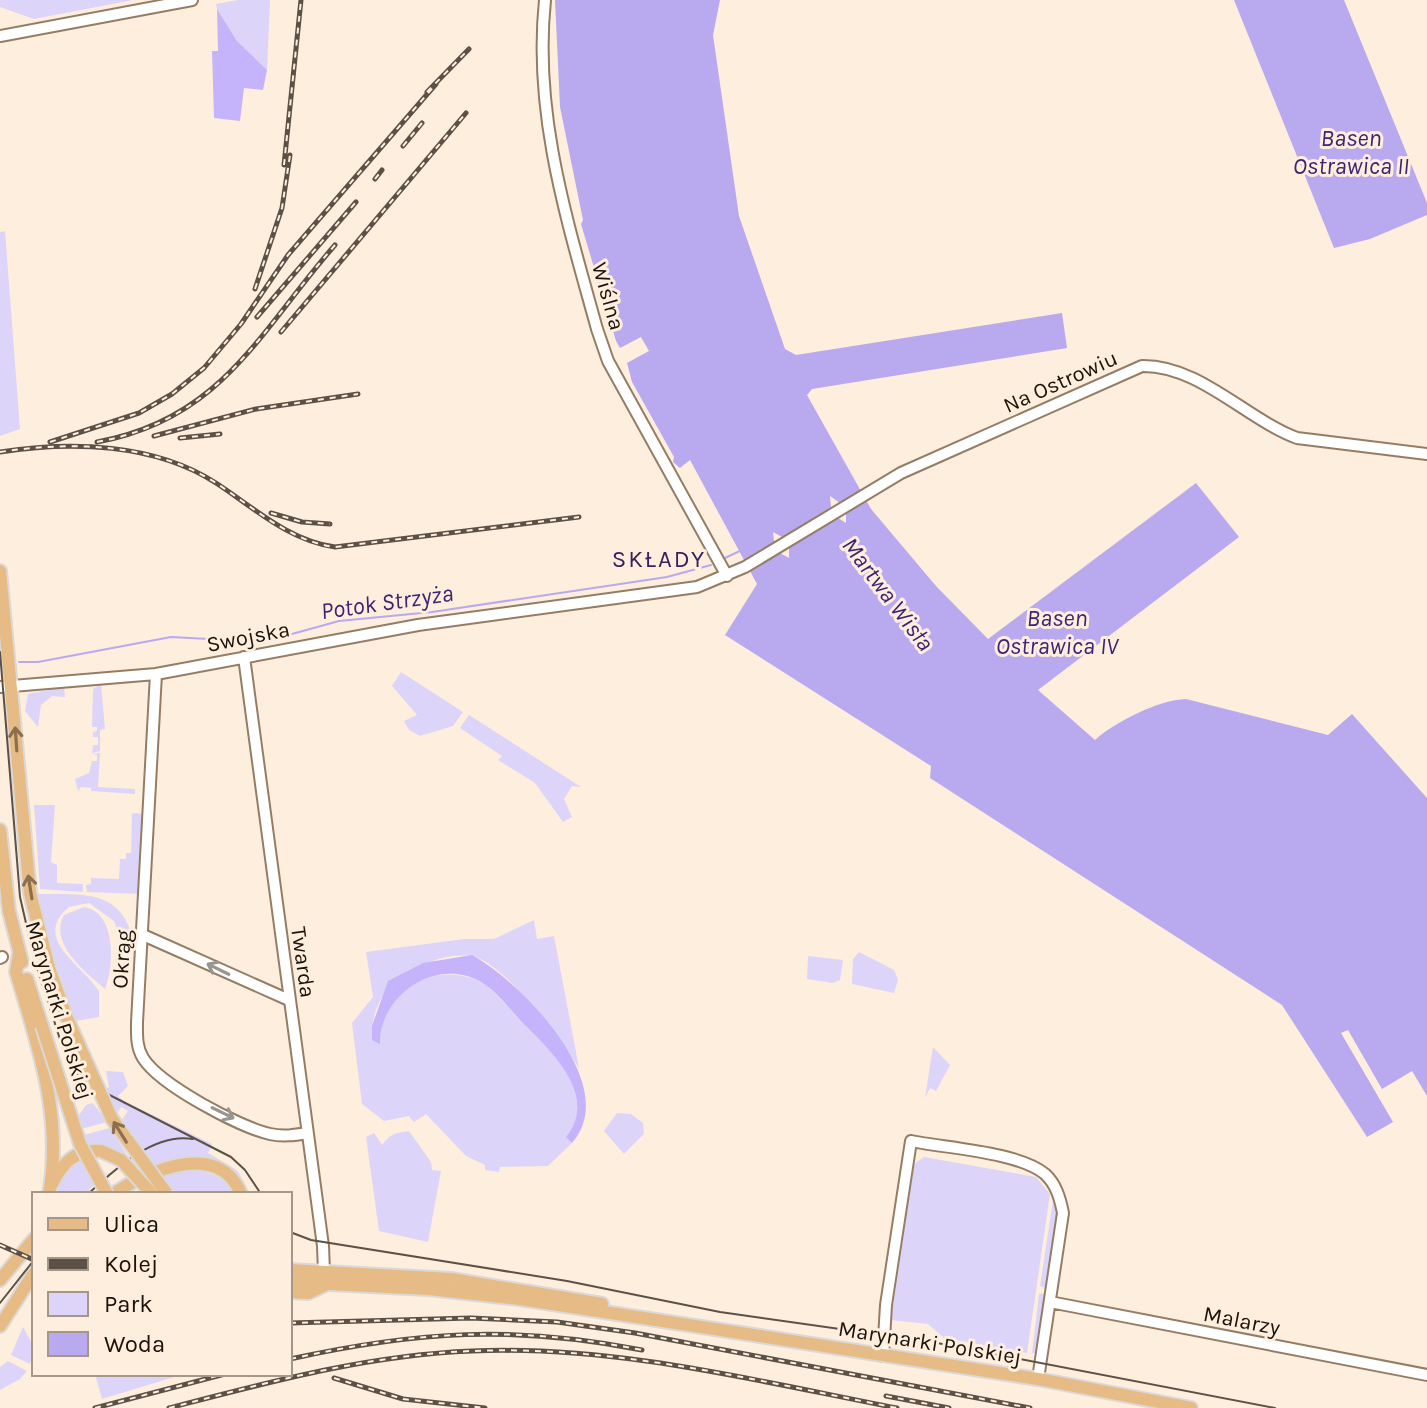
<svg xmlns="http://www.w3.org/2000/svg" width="1427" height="1408" font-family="Karla,sans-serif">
<rect width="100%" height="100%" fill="#feeedd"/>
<!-- green -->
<path fill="#ddd5f9" d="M0,0H133L34,19L0,7Z
M238,0H270L267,70L237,41L217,9L216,4Z
M5,231L20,429L0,436V232Z
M401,672L463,712L453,726L420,736L409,730L404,721L417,715L392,686Z
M101,684L105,729L100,730V751L92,753L93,745H98V737H93V732L97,731V727H92L93,689Z
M64,687L65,697L52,696L41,705L38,727L25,711L28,694Z
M469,715L581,787L572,786L564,799L572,817L563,822L535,783L498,760L502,756L460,728Z
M100,753L98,787L135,789V794L91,791V788L81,787L78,791L75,779L89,773L92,761H97V755L92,754Z
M34,805H55L51,862L57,865V883L83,884V892L40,889Z
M132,813L146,814L140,894L87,892L86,885L91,884V878L119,879L120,859H126V853H131Z
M37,894C75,895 116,888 130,930L121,938L114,921L89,903L69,907C31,939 83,965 99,991V1017L75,1021L49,944Z
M84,907C117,913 114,965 105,989C86,972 48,944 64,915Z
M534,920L537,939L554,936L579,1068C563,1042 502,959 470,956C446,953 421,964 402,978C380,992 371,1013 372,1040L380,1037C386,991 432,962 476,980C492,986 506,1005 517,1017C546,1046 600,1091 567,1137L572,1143L548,1166L500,1167L499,1172L485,1170V1165L466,1156L426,1114L414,1122L409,1116L384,1121L362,1104L352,1023L373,997L366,952L464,939H494Z
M859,952L894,970L898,980L894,993L852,984L853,959Z
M808,956L843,960L840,980L833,983L807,979Z
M933,1047L950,1065L936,1091L930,1088L925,1098Z
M106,1071L123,1072L128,1086L118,1096L124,1101L212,1144L208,1153L238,1171L249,1194H246L242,1186L184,1159L152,1166L121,1121L128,1111L121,1107L118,1112L104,1090L109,1087Z
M93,1103L107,1122L81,1129L77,1118L86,1105Z
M617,1113L631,1114L643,1123L644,1134L624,1154L604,1131Z
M110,1128L129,1158L127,1159L107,1147L86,1145L83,1135Z
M409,1131L431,1162L432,1170L441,1171L428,1242L379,1231L366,1137L374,1133L382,1145C390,1135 393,1133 409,1131Z
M924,1157L1036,1177L1050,1194L1027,1353L944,1338L928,1324L891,1320L914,1164Z
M81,1158L94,1185L85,1194H57L62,1176Z
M171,1170C198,1170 219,1170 236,1194H176L159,1174Z
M1054,1194L1058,1212L1048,1289L1040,1286Z
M1048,1293L1038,1354L1032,1353L1039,1294Z
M23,1327L34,1347L30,1364L11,1355Z
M8,1361L27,1371L20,1379L0,1390V1367Z
M95,1374H184L102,1399Z"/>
<!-- forest -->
<path fill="#c5b4fb" d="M217,9L237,41L267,70L263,90L244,88L240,121L214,118L212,51H218Z
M472,955C521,982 623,1085 572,1143L566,1137C601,1093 546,1047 519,1019C507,1006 495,989 479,981C435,957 379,996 380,1044L372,1040V1026L388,981L423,963Z"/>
<!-- water -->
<path fill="#b9a9ef" d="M555,0H720L713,35L739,216L785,349L796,355L1062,313L1067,348L812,389L807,395L871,509L936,586L988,639L1196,483L1239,537L1038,690L1095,740C1115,722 1158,700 1186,699L1328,735L1352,714L1427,798V1096L1412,1071L1382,1089L1348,1030L1341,1033L1393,1122L1367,1137L1282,1005L930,778L931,766L725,635L757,584L690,460L680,468L673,462L674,457L632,382L627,363L649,351L641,337L620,348L616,341L581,224L583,220L560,107Z
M1234,0H1344L1427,203V215L1370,239L1334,248Z"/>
<!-- pier -->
<path fill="#feeedd" d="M860,490L867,500L846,513V523L838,518L789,548V558L780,553L748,573L742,562L774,542L773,532L782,537L831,508L830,496L840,503Z"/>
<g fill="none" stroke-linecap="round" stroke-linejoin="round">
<!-- stream -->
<path stroke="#b9a9ef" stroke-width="2" d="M725,558L742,550
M19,662H38L171,637L263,642L339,621L432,612L667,577L711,565"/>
<defs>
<path id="minor" d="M545,0C533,114 567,220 597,329L608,361L727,576
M0,36L192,0
M244,657L323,1246L324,1272
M156,674L137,1022C137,1034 136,1047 143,1058C160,1085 239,1127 270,1134C283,1137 295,1135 307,1133
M0,687L156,674L418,625L697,587L745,567L901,473L1142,366C1199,365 1246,419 1297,438L1427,454
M143,935L289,1000
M0,958L2,957
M1050,1302L1427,1375
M883,1356L886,1305L911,1141C945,1148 1019,1152 1045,1174C1056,1184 1060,1198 1063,1213L1038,1379"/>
<path id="major" d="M0,571L30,893L49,968L66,1016
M0,830L9,911L22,962
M19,954L16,972C38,1046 63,1116 49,1194
M27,979L42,1026
M52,1184C62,1163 76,1148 101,1151
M113,1194C146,1172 219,1138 241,1194
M290,1270L451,1279L602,1304
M0,1280L34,1239
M290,1282L429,1289L520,1299L1038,1379L1191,1408
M290,1292L308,1293L325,1285
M0,1326L34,1273"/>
</defs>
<!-- minor casing -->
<use href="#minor" stroke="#957d65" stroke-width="14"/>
<!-- major casing -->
<use href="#major" stroke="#dbd9d8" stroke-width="16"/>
<!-- minor -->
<use href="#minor" stroke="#fff" stroke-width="10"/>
<!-- major -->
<use href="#major" stroke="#e7bb85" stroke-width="12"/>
<!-- tram -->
<path stroke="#5c5146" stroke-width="2" d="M0,652L20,897L34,958L65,1055L74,1071L88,1084L231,1157L245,1170L261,1194
M88,1194C114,1170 154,1132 193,1139
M290,1232L311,1240L567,1281L720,1312L932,1342L1275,1408
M0,1303L34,1260"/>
<defs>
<path id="rail" d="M427,92L469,49
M403,146L422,123
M284,165L301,0
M375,179L382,170
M255,289L282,208L290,155
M257,317L356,202
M281,332L466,113
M154,436L256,409L358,394
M180,438L220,434
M50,442L139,413L172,394L204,368L241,324L288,255L436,84
M97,442C222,419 259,332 335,245
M0,452C71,441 154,443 216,483C253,507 289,541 335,547L579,517
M271,513L302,522L330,524
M0,1245L34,1260
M290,1323L471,1318L557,1322L635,1333L1030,1408
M290,1359C418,1331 513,1325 642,1350
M334,1378L403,1399L485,1408
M886,1396L949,1408
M95,1408L225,1374
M169,1408C269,1382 368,1355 472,1351C616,1345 757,1381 897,1408"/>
</defs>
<!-- rail casing -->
<use href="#rail" stroke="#5c5146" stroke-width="5"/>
<!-- rail -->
<use href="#rail" stroke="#feeedd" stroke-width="2" stroke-dasharray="6" stroke-linecap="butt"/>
<defs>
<path id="major-bridge" d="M66,1016L112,1119L167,1194
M42,1026L80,1144L107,1194
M101,1151L121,1160L152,1194"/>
</defs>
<!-- major-bridge casing -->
<use href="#major-bridge" stroke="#dbd9d8" stroke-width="16" stroke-linecap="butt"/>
<!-- major-bridge -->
<use href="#major-bridge" stroke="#e7bb85" stroke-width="12"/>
</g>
<!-- one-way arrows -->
<defs><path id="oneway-shaft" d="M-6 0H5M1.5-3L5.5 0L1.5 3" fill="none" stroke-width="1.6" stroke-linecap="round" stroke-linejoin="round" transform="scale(2)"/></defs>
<g stroke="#8c6f4e">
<use href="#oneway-shaft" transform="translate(16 739) rotate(-94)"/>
<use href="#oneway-shaft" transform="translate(30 887) rotate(-99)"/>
<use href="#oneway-shaft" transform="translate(120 1132) rotate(-122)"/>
</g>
<g stroke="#999591">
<use href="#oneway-shaft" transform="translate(218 969) rotate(-154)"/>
<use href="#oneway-shaft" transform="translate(223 1113) rotate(26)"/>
</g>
<g text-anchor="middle" stroke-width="6" stroke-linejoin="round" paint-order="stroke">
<!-- street labels -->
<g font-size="22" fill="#1c130a" stroke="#feeedd">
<text transform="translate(609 296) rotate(74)" y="8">Wiślna</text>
<text transform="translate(1060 381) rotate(-24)" y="8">Na Ostrowiu</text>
<text transform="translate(248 636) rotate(-11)" y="8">Swojska</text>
<text transform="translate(121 959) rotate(-86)" y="8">Okrąg</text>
<text transform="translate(304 962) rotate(82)" y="8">Twarda</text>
<text transform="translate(60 1010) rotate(73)" y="8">Marynarki Polskiej</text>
<text transform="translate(1242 1320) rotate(11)" y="8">Malarzy</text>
<text transform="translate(930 1342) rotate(9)" y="8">Marynarki Polskiej</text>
</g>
<!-- water labels -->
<g font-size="24" font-style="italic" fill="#3f2373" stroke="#feeedd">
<text x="1351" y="146">Basen<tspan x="1351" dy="28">Ostrawica II</tspan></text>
<text transform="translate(888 594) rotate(53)" y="8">Martwa Wisła</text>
<text transform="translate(387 602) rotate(-8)" y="8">Potok Strzyża</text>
<text x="1057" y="626">Basen<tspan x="1057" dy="28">Ostrawica IV</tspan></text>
</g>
<!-- neighbourhood labels -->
<g font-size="24" letter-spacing="2" fill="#36235d" stroke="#feeedd">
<text x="659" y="567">SKŁADY</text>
</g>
</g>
<!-- legend -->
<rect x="32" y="1192" width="260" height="184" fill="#feeedd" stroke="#a49689" stroke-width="2"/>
<rect x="48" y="1218" width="40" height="12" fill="#e7bb85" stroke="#a49689" stroke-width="2"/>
<text x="104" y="1232" font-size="24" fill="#1c130a">Ulica</text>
<rect x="48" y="1258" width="40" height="12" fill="#5c5146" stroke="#a49689" stroke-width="2"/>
<text x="104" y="1272" font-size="24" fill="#1c130a">Kolej</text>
<rect x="48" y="1292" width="40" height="24" fill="#ddd5f9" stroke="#a49689" stroke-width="2"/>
<text x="104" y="1312" font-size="24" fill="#1c130a">Park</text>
<rect x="48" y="1332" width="40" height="24" fill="#b9a9ef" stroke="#a49689" stroke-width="2"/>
<text x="104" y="1352" font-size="24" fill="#1c130a">Woda</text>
</svg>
